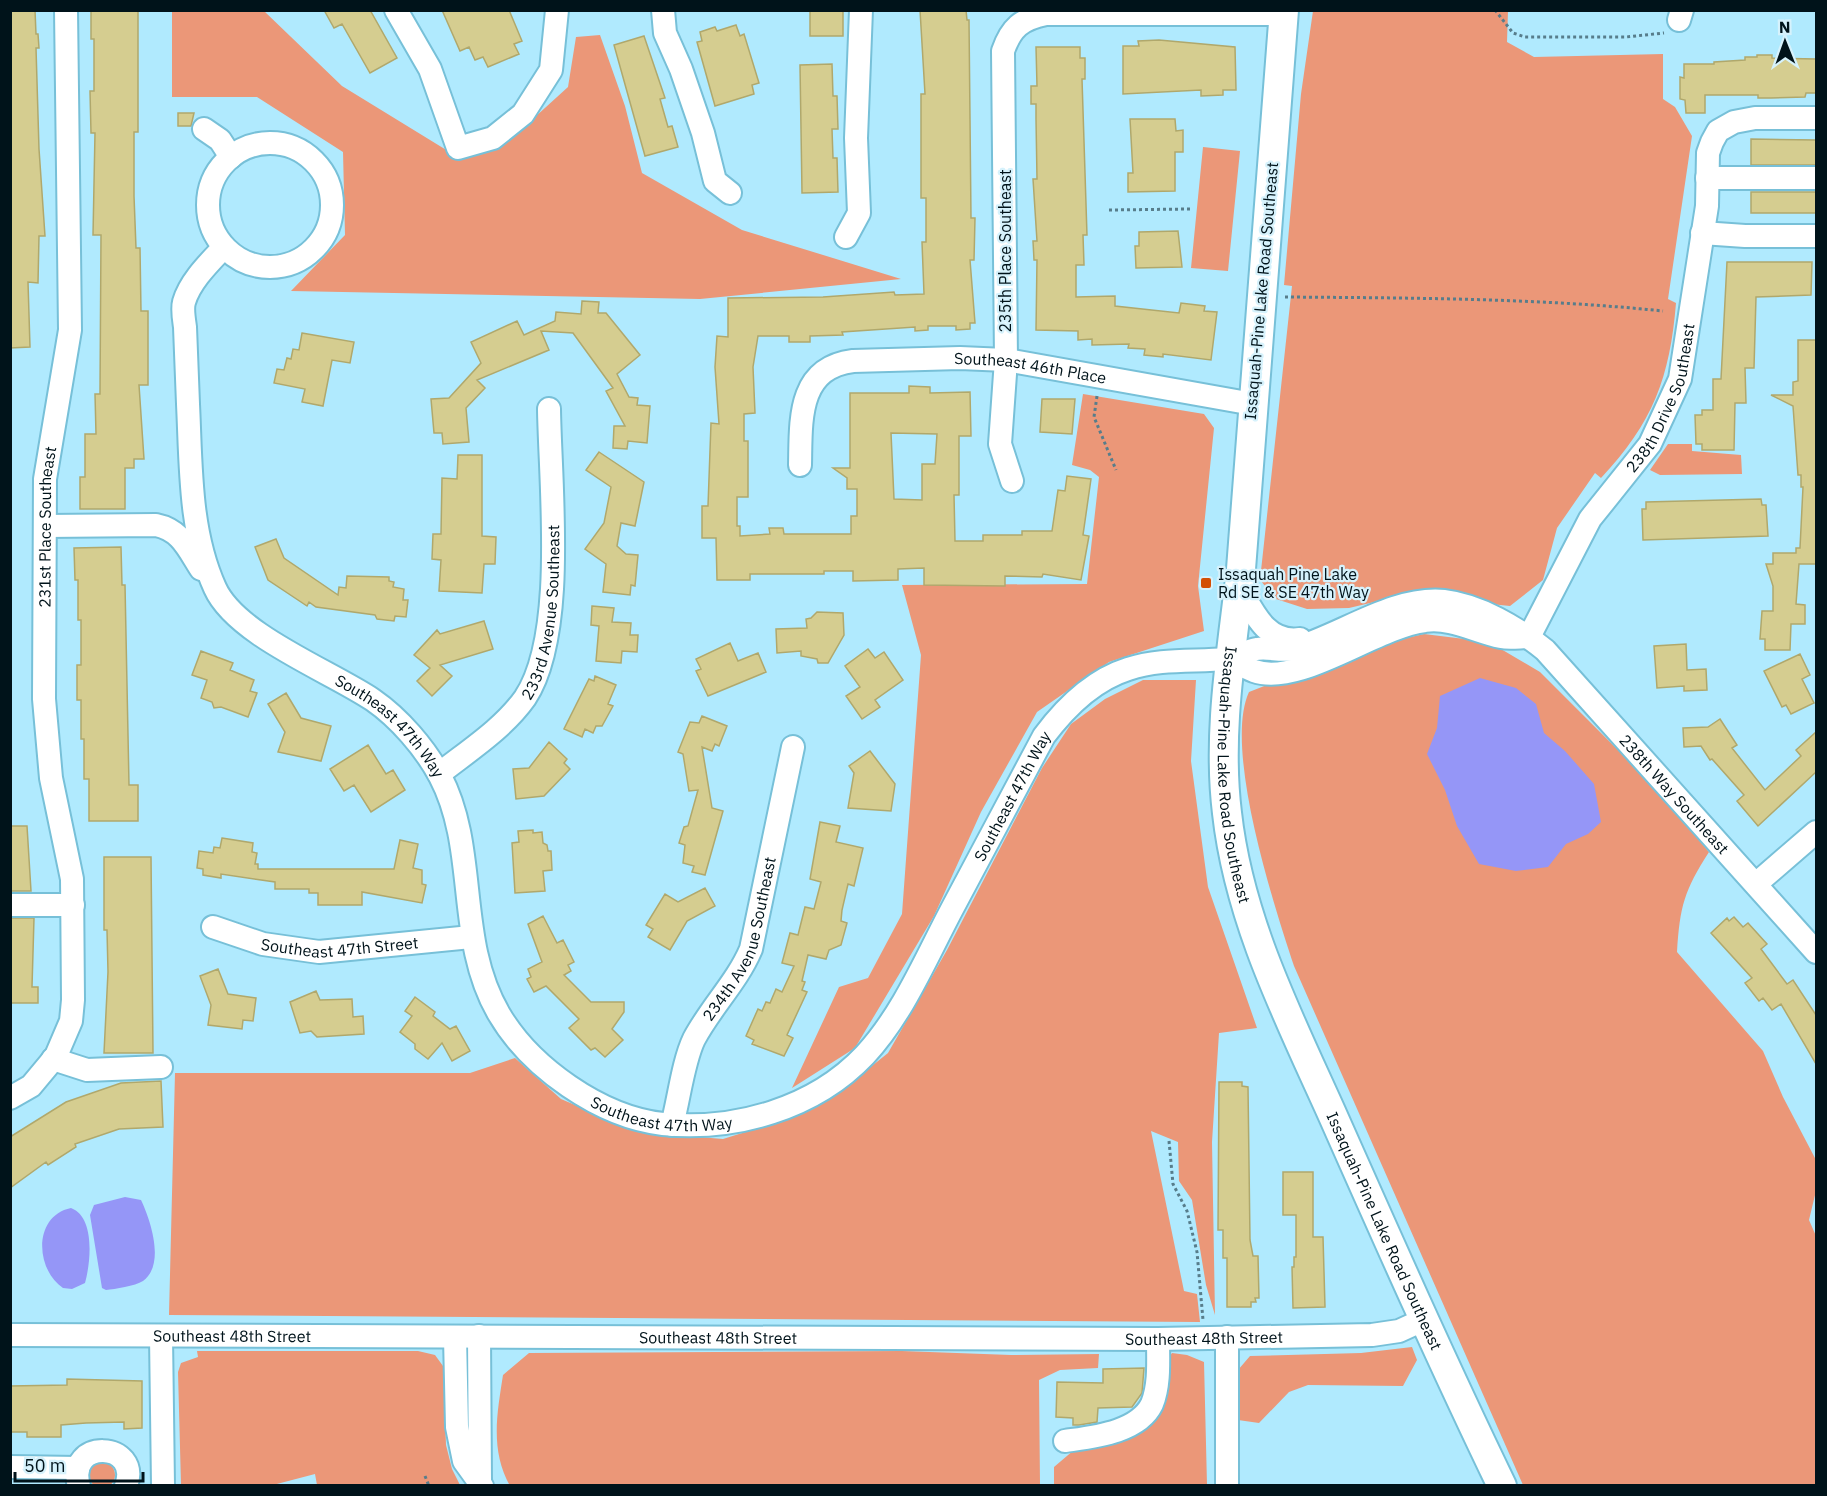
<svg xmlns="http://www.w3.org/2000/svg" width="1827" height="1496" font-family="'IBM Plex Sans',sans-serif">
<rect width="100%" height="100%" fill="#b0eafe"/>
<!-- green -->
<path fill="#eb9778" d="M172,11H264L342,86L461,159L496,147L524,127L568,87L576,37L600,35L625,106L642,173L742,230L901,279L700,299L291,291L345,235L343,152L257,97H172Z
M1313,11H1508L1507,42L1534,57L1663,54V99L1675,107L1692,136L1668,299L1676,303C1670,377 1653,423 1601,478L1595,473L1557,528L1543,580L1510,606L1404,595L1349,608L1307,609L1276,599L1260,580L1292,286L1284,285L1301,94Z
M1203,147L1240,151L1228,271L1191,268Z
M1083,394L1204,414L1214,428L1198,586L1204,631L1109,662L1037,712L981,812L934,916L855,1048L792,1088L839,987L868,978L902,914L921,655L902,585L1087,584L1099,477L1090,470L1072,465Z
M1668,444H1692V451L1741,455L1742,474L1660,475L1650,470Z
M1424,634L1489,642L1540,672L1649,781L1709,852C1684,891 1680,906 1677,952L1763,1051L1783,1097L1816,1160V1191L1809,1220L1816,1236V1485H1523L1294,966C1274,906 1223,748 1249,692L1358,649Z
M1143,680H1196L1191,761L1208,887L1257,1028L1219,1033L1212,1142L1215,1315L1206,1285L1192,1200L1179,1181L1178,1142L1151,1131L1184,1291L1197,1294L1200,1322L169,1315L175,1073H470L515,1058L561,1099L638,1132L723,1139L790,1118L837,1094L888,1053L947,950L1042,768L1071,724L1105,699Z
M1412,1347L1417,1360L1403,1386L1308,1385L1289,1392L1259,1423L1238,1420V1370L1250,1356L1361,1353Z
M197,1351H418L435,1355L443,1366L446,1445L452,1469L460,1485H317L315,1474L273,1485H181L178,1372L181,1363L198,1357Z
M902,1351L1011,1355L1099,1354L1098,1368L1060,1370L1039,1380L1040,1485L510,1486C490,1450 497,1414 503,1375L529,1353Z
M1172,1353L1187,1355L1204,1362L1207,1485H1054V1467L1074,1450L1158,1413L1166,1399L1167,1360Z
M89 1475a13 13 0 1 1 26 0a13 13 0 1 1-26 0Z"/>
<!-- water -->
<path fill="#9596f7" d="M1480,678L1516,688L1536,704L1544,733L1565,751L1594,784L1601,822L1588,834L1566,844L1548,867L1516,871L1479,864L1457,826L1445,790L1427,754L1437,728L1440,696Z
M125,1197L141,1200C150,1219 166,1264 143,1281C135,1286 115,1289 106,1290L102,1288L90,1215L94,1205Z
M71,1208C95,1217 91,1261 85,1283L72,1289L63,1288C35,1269 33,1216 71,1208Z"/>
<!-- building -->
<path fill="#d5cd90" stroke="#b0a86c" stroke-width="1.5" fill-rule="evenodd" d="M10,10H35L36,34H38L39,48H36L39,149L45,236H39L38,283L28,282L30,347L10,348Z
M91,10H138V132H134V196L136,248H140L141,311H148V385H139L144,459H134V468H125V509H80V477H85V434H96L95,394H100L101,235H93L95,133H91L90,91H94V39H91Z
M324,10H370L397,58L370,73L342,24L334,28Z
M442,10H509L522,41L514,44L519,54L488,67L483,57L475,60L469,47L460,51Z
M810,10H843V36H810Z
M920,10H966L967,20H969L971,218H975L974,260H970L975,323H970V329L956,330V326H928V330L915,331V327L842,332L843,335L810,336V342H789V336H758L753,367L755,413L744,414V441H748V497H737V526H740V536L770,534L769,528H783L784,534H851V516H857V489H847V478L833,468H850V393H909V386L930,387V393L970,392L971,436H959V495H954L955,541H983V535H1022V531H1052L1058,490L1065,491L1067,476L1091,479L1083,535L1089,536L1081,580L1043,574L1042,577L1005,576V586L924,585V568L898,569V580L853,581V571H824V574H750V580H717L716,538H702V506H708L711,423L719,424L715,367L717,336L728,337V298L823,297L894,292L895,295L924,294L922,242H926V198H921V94H925ZM891,433L937,434L935,464H922V500L894,499Z
M736,25L740,36L744,34L759,83L752,85L754,94L715,106L697,42L702,41L700,32L715,27L717,31Z
M644,36L665,98L660,99L668,127L672,126L678,147L645,156L614,45Z
M1159,40L1235,47L1236,90H1223V95L1201,96V90L1123,94V46H1139L1138,41Z
M1036,47H1080V58H1085V79H1082L1087,235H1083L1084,265H1076V297L1115,296V306L1179,313L1181,303L1205,306L1204,311L1217,312L1211,360L1163,354V357L1144,355L1145,349L1128,348L1129,344L1092,345V339L1078,340V331L1036,330L1037,260H1034L1033,241H1037L1033,179H1037L1036,119V104H1031V86H1037Z
M1757,55H1772V58L1816,59V93H1806L1805,97L1771,98H1758V95H1705V113H1686L1685,100L1680,99V77L1684,78V64H1714V62L1745,60V57H1757Z
M832,64L833,96H837L838,129H832L833,158H837L838,192L802,193L800,65Z
M178,113H194L191,126H178Z
M1130,119H1175L1176,131L1183,130V152H1175V191L1128,192V173H1133Z
M1751,139L1816,140V165H1751Z
M1816,192V213H1751V192Z
M1178,231L1182,267L1136,268L1135,246H1139V232Z
M1727,262H1812L1811,295L1756,297L1754,368H1745L1746,403H1735L1734,450H1702V444H1696L1695,415H1702V410H1713V379H1721Z
M582,301L599,302L598,313H606L640,355L617,374L629,397L638,398L637,405L650,406L647,443L628,441L627,449L613,448L614,426H625L606,391L613,388L573,333L541,331L549,350L477,380L485,388L466,408L469,442L443,444L442,433H434L431,399L449,398L481,363L471,342L517,321L524,335L555,321L556,312L581,314Z
M302,333L354,342L350,363L332,360L323,406L302,402L305,389L274,383L277,369L284,370L287,358L291,359L293,349L299,350Z
M1798,340H1816V564H1799L1796,604L1805,605V624H1791L1790,650H1765V639H1760L1762,611H1773V586L1766,564H1773V553H1796V548H1800L1803,487H1801V475H1798L1793,406L1771,395H1793V382L1798,381Z
M1042,399H1075L1072,434L1040,432Z
M599,452L644,482L635,526L621,523L617,546L626,554L638,555L635,586L631,585L630,595L603,592L606,564L585,549L604,523L611,487L586,470Z
M458,455H482V536L496,537L495,564H484L482,593L439,591L441,560L432,559L433,534H441L442,478L457,479Z
M1761,499L1762,505H1766L1768,536L1643,540L1642,509H1646V502Z
M276,539L284,558L338,595L339,587L346,588L347,576L389,577V581L394,582L393,587L404,589L403,600H408L406,617L395,616L394,621L377,619L375,615L316,607L309,602L307,606L268,580L255,547Z
M121,547L122,585H125L129,785H138V821H89V779H84V739H81V700H77V665H81V620H78V580H75L74,548Z
M592,606L614,608L612,622L631,623L630,635H638L637,652L622,651L621,663L596,661L599,626L591,625Z
M817,612L843,613L844,635L828,663H818L817,659L801,656V651L777,653L776,629L807,628L806,619L811,618Z
M484,621L493,649L440,665L452,676L432,696L417,681L430,668L414,655L437,630L440,634Z
M730,643L738,661L758,653L766,672L708,696L696,671L701,669L696,659Z
M1686,644L1687,670L1706,669L1707,690L1684,691V686L1657,688L1654,646Z
M868,649L875,658L884,652L903,680L875,700L880,707L862,719L846,696L860,687L845,666Z
M201,651L233,663L230,670L254,680L250,691L257,693L248,717L221,707L214,708L212,702L201,698L207,680L192,675Z
M1800,654L1810,675L1802,679L1814,703L1791,714L1786,705L1782,707L1764,671Z
M595,676L616,685L608,704L613,706L602,726H596L593,733L585,729L582,737L564,729L589,679L594,681Z
M286,693L301,718L331,726L321,761L278,752L285,732L268,704Z
M702,716L727,726L719,746L715,744L712,751L702,747L712,808L723,811L705,875L692,872L694,866L683,863L685,845L679,843L684,827L688,826L698,790L689,791L683,754L678,752L690,722L699,723Z
M1720,719L1737,745L1732,748L1765,790L1801,756L1796,750L1816,732V772L1758,826L1737,801L1744,795L1712,759L1710,760L1701,746L1684,747L1683,728L1708,727Z
M549,742L567,759L564,763L570,769L544,796L516,799L513,769L529,768Z
M368,745L386,774L393,770L405,790L371,812L354,785L344,791L330,769Z
M870,751L895,784L891,811L848,808L854,773L849,766Z
M820,822L840,826L836,842L863,848L854,886L848,884L842,910L841,921L847,923L841,945L829,950L826,959L808,955L802,981L805,982L802,990L807,992L787,1035L793,1038L784,1056L752,1044L754,1040L746,1036L758,1009L762,1011L766,1002L770,1003L776,989L782,992L794,966L782,963L790,933L798,935L805,907L814,909L821,882L810,879Z
M10,826H27L31,891H10Z
M533,830V833L542,832L543,843L547,845L548,851H551L552,870L543,871L545,891L515,893L512,843L519,842L518,831Z
M222,838L253,843L252,852L257,853L255,864H258V869H394L400,840L418,844L413,868L422,870V884L426,885L422,903L362,892V905H318V893H309V889H275V882L221,874V878L203,875V869L197,868L199,851L213,853L214,847L220,848Z
M104,857H151L153,1053H104L108,972L107,930H104Z
M705,888L715,906L687,921L670,950L648,937L653,929L646,925L665,894L678,902Z
M543,916L557,943L563,940L574,962L568,965L571,971L564,975L591,1002H624V1012L612,1029L623,1040L605,1057L595,1048L591,1050L569,1028L579,1019L546,986L534,992L527,979L531,977L528,969L542,962L528,924Z
M1734,917L1743,927L1748,923L1767,944L1761,949L1787,984L1793,980L1816,1015V1064L1781,1004L1772,1010L1763,998L1759,1001L1745,983L1752,978L1711,933L1727,918L1729,921Z
M10,918H34L32,987H38V1003H10Z
M218,969L228,994L256,998L253,1021L243,1020L242,1029L208,1025L211,1005L200,976Z
M316,991L320,1000L352,999L353,1017L363,1016L364,1034L317,1037L311,1031L300,1033L290,1002Z
M415,997L435,1012L433,1016L450,1029L456,1026L470,1051L452,1061L442,1043L428,1059L415,1049V1044L400,1032L412,1016L405,1011Z
M161,1081L163,1127L119,1129L75,1144L76,1147L48,1165L46,1162L10,1188V1137L66,1102L121,1083Z
M1219,1082H1242V1086L1248,1087L1250,1240L1253,1256H1258L1259,1298H1255L1256,1302H1251V1307H1227V1258H1223V1230H1218Z
M1283,1172H1313V1237H1323L1325,1307L1293,1308L1292,1267H1294V1257H1296V1215H1283Z
M1144,1368L1142,1393L1132,1407L1098,1408L1097,1422L1079,1425H1073V1418L1056,1417L1057,1382L1103,1383V1369Z
M67,1379L142,1381V1428L124,1429V1422L86,1423L61,1425V1437H27V1432H10V1386L67,1385Z"/>
<g fill="none" stroke-linecap="round" stroke-linejoin="round">
<defs>
<g id="minor">
<path d="M396,10L430,69L458,148L493,138L523,114L551,70L557,10"/>
<path d="M663,10L665,33L681,69L703,133L715,181L730,193"/>
<path d="M1679,20L1682,10"/>
<path d="M204,129L220,140L231,157"/>
<circle cx="270" cy="205" r="62"/>
<path d="M1707,178H1816"/>
<path d="M1702,233L1745,236H1816"/>
<path d="M846,237L859,213L856,138L861,10"/>
<path id="s1" d="M224,247C210,262 190,281 184,302C182,309 184,320 185,327C186,353 187,378 188,404C191,464 189,531 215,588C236,635 330,671 373,700C399,718 425,748 440,776C479,850 455,939 499,1014C530,1067 600,1117 663,1124C735,1131 814,1109 865,1055C903,1014 926,958 952,909C983,851 1013,794 1044,736C1065,708 1093,680 1128,669C1161,658 1193,662 1227,659C1237,659 1246,650 1257,649C1269,647 1281,652 1293,649C1340,636 1393,596 1444,601C1479,605 1518,628 1545,650L1816,952"/>
<path id="s2" d="M800,465C801,421 797,368 853,361L960,358L1006,360L1253,404"/>
<path d="M1012,481L1000,444L1006,360L1003,51C1011,28 1021,19 1046,14H1284"/>
<path d="M45,526L156,525C181,530 188,549 201,569"/>
<path d="M1239,587C1253,611 1266,644 1300,639"/>
<path id="s3" d="M1529,637L1590,519L1650,444L1680,379L1707,206L1708,153L1712,142L1718,131L1734,122L1755,118H1816"/>
<path d="M1229,659C1237,663 1246,668 1254,671C1300,687 1375,627 1425,621C1451,617 1476,632 1501,637C1510,639 1520,637 1529,637"/>
<path id="s4" d="M439,774C468,751 503,729 525,698C567,635 550,485 549,409"/>
<path d="M1757,883L1816,832"/>
<path d="M10,905H73"/>
<path id="s5" d="M213,927L263,944L319,952L471,937"/>
<path d="M53,1059L87,1070L161,1067"/>
<path id="s6" d="M10,1098L31,1086L56,1056L71,1021L73,1000L72,879L51,778L44,699L45,479L70,330L66,10"/>
<path id="s7" d="M672,1125C679,1099 683,1062 694,1039C711,1007 737,982 751,949L793,747"/>
<path id="s8" d="M10,1335L1158,1339L1372,1335L1399,1331L1423,1320"/>
<path d="M161,1336L163,1486"/>
<path d="M479,1336L480,1481"/>
<path d="M455,1337L457,1427L464,1461L482,1486"/>
<path d="M1065,1441C1092,1437 1138,1433 1152,1404C1160,1384 1158,1360 1158,1339"/>
<path d="M10,1467L78,1468"/>
<path d="M79,1486C65,1438 142,1441 126,1486"/>
<path d="M1227,1486V1337"/>
</g>
<g id="major">
<path id="s9" d="M1284,10L1241,569C1232,650 1217,732 1227,813C1239,921 1289,1018 1333,1116C1388,1240 1443,1364 1502,1486"/>
</g>
</defs>
<!-- minor casing -->
<use href="#minor" stroke="#77c0d8" stroke-width="26"/>
<!-- major casing -->
<use href="#major" stroke="#77c0d8" stroke-width="32"/>
<!-- path -->
<path stroke="#577d8b" stroke-width="3" stroke-dasharray="3 3" stroke-linecap="butt" d="M1495,10L1513,33L1525,37H1626L1664,33
M1109,210L1190,209
M1285,297C1411,298 1537,298 1663,311
M1097,396L1094,417L1116,470
M1169,1141L1173,1184L1187,1211L1197,1252L1203,1320
M425,1476L429,1486"/>
<!-- minor -->
<use href="#minor" stroke="#fff" stroke-width="22"/>
<!-- major -->
<use href="#major" stroke="#fff" stroke-width="28"/>
</g>
<!-- markers -->
<rect fill="#d34f04" stroke="#d6f2fc" stroke-width="2" x="1200" y="577" width="12" height="12" rx="3"/>
<g text-anchor="middle" stroke-width="4.5" stroke-linejoin="round" paint-order="stroke">
<!-- street labels -->
<g font-size="16" fill="#00131a" stroke="#d6f2fc">
<text transform="translate(1005 251) rotate(-90)" y="6">235th Place Southeast</text>
<text transform="translate(1261 291) rotate(-85)" y="6">Issaquah-Pine Lake Road Southeast</text>
<text dy="6" stroke="none"><textPath href="#s2" startOffset="309">Southeast 46th Place</textPath></text>
<text dy="6" stroke="none"><textPath href="#s3" startOffset="276">238th Drive Southeast</textPath></text>
<text dy="6" stroke="none"><textPath href="#s6" startOffset="598">231st Place Southeast</textPath></text>
<text dy="6" stroke="none"><textPath href="#s4" startOffset="204">233rd Avenue Southeast</textPath></text>
<text dy="6" stroke="none"><textPath href="#s1" startOffset="584">Southeast 47th Way</textPath></text>
<text dy="6" stroke="none"><textPath href="#s9" startOffset="768">Issaquah-Pine Lake Road Southeast</textPath></text>
<text dy="6" stroke="none"><textPath href="#s1" startOffset="2438">238th Way Southeast</textPath></text>
<text dy="6" stroke="none"><textPath href="#s1" startOffset="1626">Southeast 47th Way</textPath></text>
<text dy="6" stroke="none"><textPath href="#s7" startOffset="201">234th Avenue Southeast</textPath></text>
<text dy="6" stroke="none"><textPath href="#s5" startOffset="130">Southeast 47th Street</textPath></text>
<text dy="6" stroke="none"><textPath href="#s1" startOffset="1104">Southeast 47th Way</textPath></text>
<text dy="6" stroke="none"><textPath href="#s9" startOffset="1254">Issaquah-Pine Lake Road Southeast</textPath></text>
<text dy="6" stroke="none"><textPath href="#s8" startOffset="222">Southeast 48th Street</textPath></text>
<text dy="6" stroke="none"><textPath href="#s8" startOffset="708">Southeast 48th Street</textPath></text>
<text dy="6" stroke="none"><textPath href="#s8" startOffset="1194">Southeast 48th Street</textPath></text>
</g>
<!-- poi labels -->
<g font-size="16" fill="#00131a" stroke="#d6f2fc" text-anchor="start">
<text x="1218" y="580">Issaquah Pine Lake<tspan x="1218" dy="18">Rd SE &amp; SE 47th Way</tspan></text>
</g>
</g>
<!-- border -->
<rect width="1827" height="1496" fill="none" stroke="#00131a" stroke-width="24"/>
<!-- north arrow -->
<g transform="translate(1785 42) rotate(359)" stroke="#d6f2fc" stroke-width="4.5" paint-order="stroke">
<path d="M0-4.5L10 22L0 15L-10 22Z" fill="#00131a"/>
<text y="-9" font-size="16" font-weight="bold" text-anchor="middle" fill="#00131a">N</text>
</g>
<!-- scale -->
<path d="M15 1472v9h128v-9" fill="none" stroke="#00131a" stroke-width="3"/>
<text x="24" y="1472" font-size="18" fill="#00131a" stroke="#d6f2fc" stroke-width="4.5" paint-order="stroke">50 m</text>
</svg>
